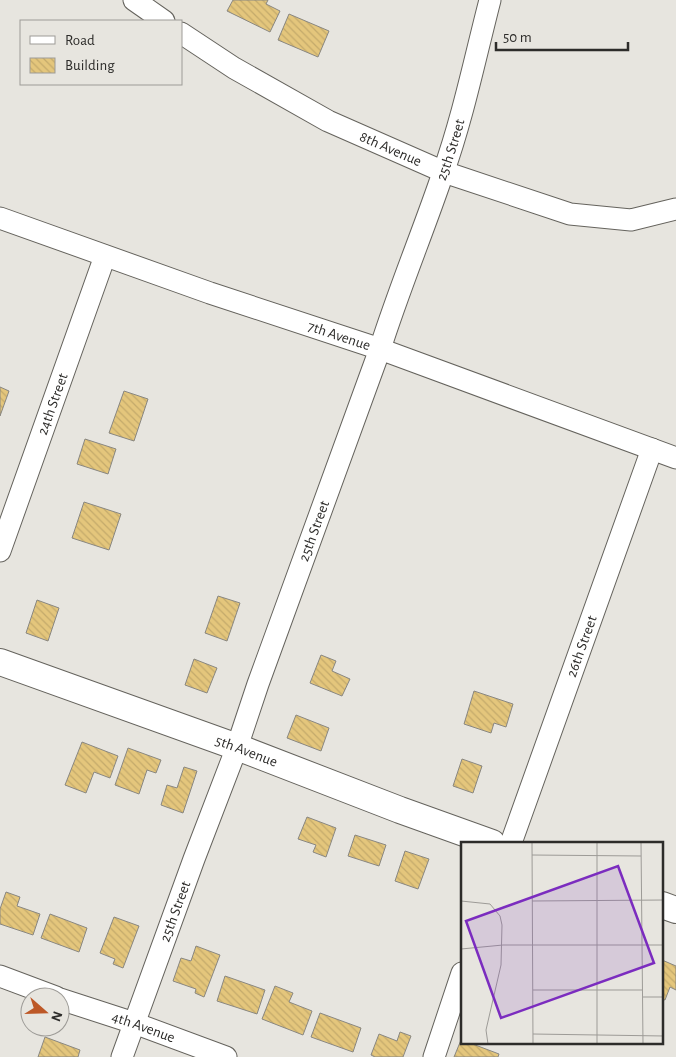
<svg xmlns="http://www.w3.org/2000/svg" width="676" height="1057" font-family="'Alegreya Sans',sans-serif">
<defs>
<pattern id="building-back-hatch" width="6" height="6" patternUnits="userSpaceOnUse" patternTransform="scale(1.25)"><rect width="6" height="6" fill="#e4c67c"/><path d="M-1 5l2 2M0 0l6 6M5-1l2 2" fill="none" stroke="#c4aa6b"/></pattern>
</defs>
<rect width="100%" height="100%" fill="#e7e5df"/>
<!-- building -->
<path fill="url(#building-back-hatch)" stroke="#898781" d="M233,0H268L266,4L280,11L270,32L227,11Z
M289,14L329,31L318,57L278,40Z
M0,387L9,391L0,416Z
M124,391L148,399L134,441L109,433Z
M85,439L116,449L108,474L77,464Z
M84,502L121,514L109,550L72,538Z
M218,596L240,603L227,641L205,633Z
M37,600L59,608L48,641L26,633Z
M321,655L336,661L332,671L350,679L342,696L310,683Z
M194,659L217,668L207,693L185,685Z
M474,691L513,704L506,727L494,723L491,733L464,724Z
M296,715L329,728L321,751L287,738Z
M82,742L118,756L110,778L94,772L86,793L65,785Z
M128,748L161,760L156,773L147,770L139,794L115,785Z
M462,759L482,766L473,793L453,786Z
M184,767L197,771L183,813L161,805L167,785L177,788Z
M307,817L336,828L326,857L313,852L316,845L298,839Z
M355,835L386,845L379,866L348,856Z
M405,851L429,859L418,889L395,881Z
M6,892L20,897L17,906L40,914L33,935L0,924V909Z
M50,914L87,928L79,952L41,938Z
M114,917L139,926L123,968L113,964L115,959L100,953Z
M196,946L220,955L204,997L195,993L196,989L173,981L181,958L191,961Z
M662,960L676,966V990L670,987L665,1000L662,999Z
M225,976L265,990L257,1014L217,1001Z
M275,986L293,993L289,1002L312,1011L303,1035L262,1019Z
M320,1013L361,1028L353,1052L311,1037Z
M400,1032L411,1036L403,1057H375L371,1055L379,1034L397,1041Z
M45,1037L80,1050L78,1057H38Z
M461,1040L462,1043H470L499,1054L498,1057H454Z"/>
<g fill="none" stroke-linecap="round" stroke-linejoin="round">
<defs>
<g id="minor">
<path d="M134,0L164,21"/>
<path id="s1" d="M181,33L234,68L328,121L444,172L570,214L631,220L676,209"/>
<path id="s2" d="M0,218L210,293L380,349L676,458"/>
<path id="s3" d="M0,551L105,256"/>
<path id="s4" d="M511,843L652,449"/>
<path d="M0,976L56,997"/>
<path id="s5" d="M60,999L134,1023L226,1057"/>
<path id="s6" d="M122,1057L194,859L237,747L258,684L380,349C399,289 423,232 443,173C463,117 475,58 490,0"/>
<path d="M434,1057L462,973"/>
</g>
<g id="tertiary">
<path id="s7" d="M0,662L237,747L400,810L492,843"/>
<path d="M662,905L676,910"/>
</g>
</defs>
<!-- minor casing -->
<use href="#minor" stroke="#65635d" stroke-width="23"/>
<!-- tertiary casing -->
<use href="#tertiary" stroke="#65635d" stroke-width="28"/>
<!-- minor -->
<use href="#minor" stroke="#fff" stroke-width="21"/>
<!-- tertiary -->
<use href="#tertiary" stroke="#fff" stroke-width="26"/>
</g>
<g text-anchor="middle" stroke-width="4" stroke-linejoin="round" paint-order="stroke">
<!-- street labels -->
<g font-size="15" fill="#2d2c2a" stroke="#e7e5df">
<text dy="5" stroke="none"><textPath href="#s1" startOffset="240">8th Avenue</textPath></text>
<text dy="5" stroke="none"><textPath href="#s6" startOffset="965">25th Street</textPath></text>
<text dy="5" stroke="none"><textPath href="#s2" startOffset="359">7th Avenue</textPath></text>
<text dy="5" stroke="none"><textPath href="#s3" startOffset="156">24th Street</textPath></text>
<text dy="5" stroke="none"><textPath href="#s6" startOffset="560">25th Street</textPath></text>
<text dy="5" stroke="none"><textPath href="#s4" startOffset="209">26th Street</textPath></text>
<text dy="5" stroke="none"><textPath href="#s7" startOffset="262">5th Avenue</textPath></text>
<text dy="5" stroke="none"><textPath href="#s6" startOffset="155">25th Street</textPath></text>
<text dy="5" stroke="none"><textPath href="#s5" startOffset="88">4th Avenue</textPath></text>
</g>
</g>
<!-- overview -->
<g transform="translate(461 842)">
<rect width="202" height="202" fill="#e7e5df"/>
<path fill="none" stroke="#9d9b97" stroke-width="1" d="M71,0L72,202M136,0V202M180,0L182,202M71,13L180,14M0,59L29,62L39,74L41,83L40,123L25,188L27,202M71,59L203,58M0,107L42,103H203M72,148H181M182,155H203M72,192L203,194"/>
<path fill="#7b2cbf" fill-opacity="0.15" stroke="#7b2cbf" stroke-width="2.5" d="M157,24L193,121L40,176L5,79Z"/>
<rect width="202" height="202" fill="none" stroke="#2d2c2a" stroke-width="2.5"/>
</g>
<!-- legend -->
<rect x="20" y="20" width="162" height="65" fill="#e7e5df" stroke="#9d9b97"/>
<rect x="30" y="36" width="25" height="8" fill="#ffffff" stroke="#9d9b97"/>
<text x="65" y="45" font-size="15" fill="#2d2c2a">Road</text>
<rect x="30" y="58" width="25" height="15" fill="url(#building-back-hatch)" stroke="#9d9b97"/>
<text x="65" y="70" font-size="15" fill="#2d2c2a">Building</text>
<!-- north arrow -->
<g transform="translate(45 1012) rotate(110)"><circle r="24" fill="#e7e5df" stroke="#9d9b97"/>
<path d="M0-4L9 19L0 12L-9 19Z" fill="#bd5827"/>
<text y="-8" font-size="14" font-weight="bold" text-anchor="middle" fill="#2d2c2a">N</text>
</g>
<!-- scale -->
<path d="M496 42v8h132v-8" fill="none" stroke="#2d2c2a" stroke-width="2.5"/>
<text x="503" y="42" font-size="15" fill="#2d2c2a" stroke="#e7e5df" stroke-width="4" paint-order="stroke">50 m</text>
</svg>
